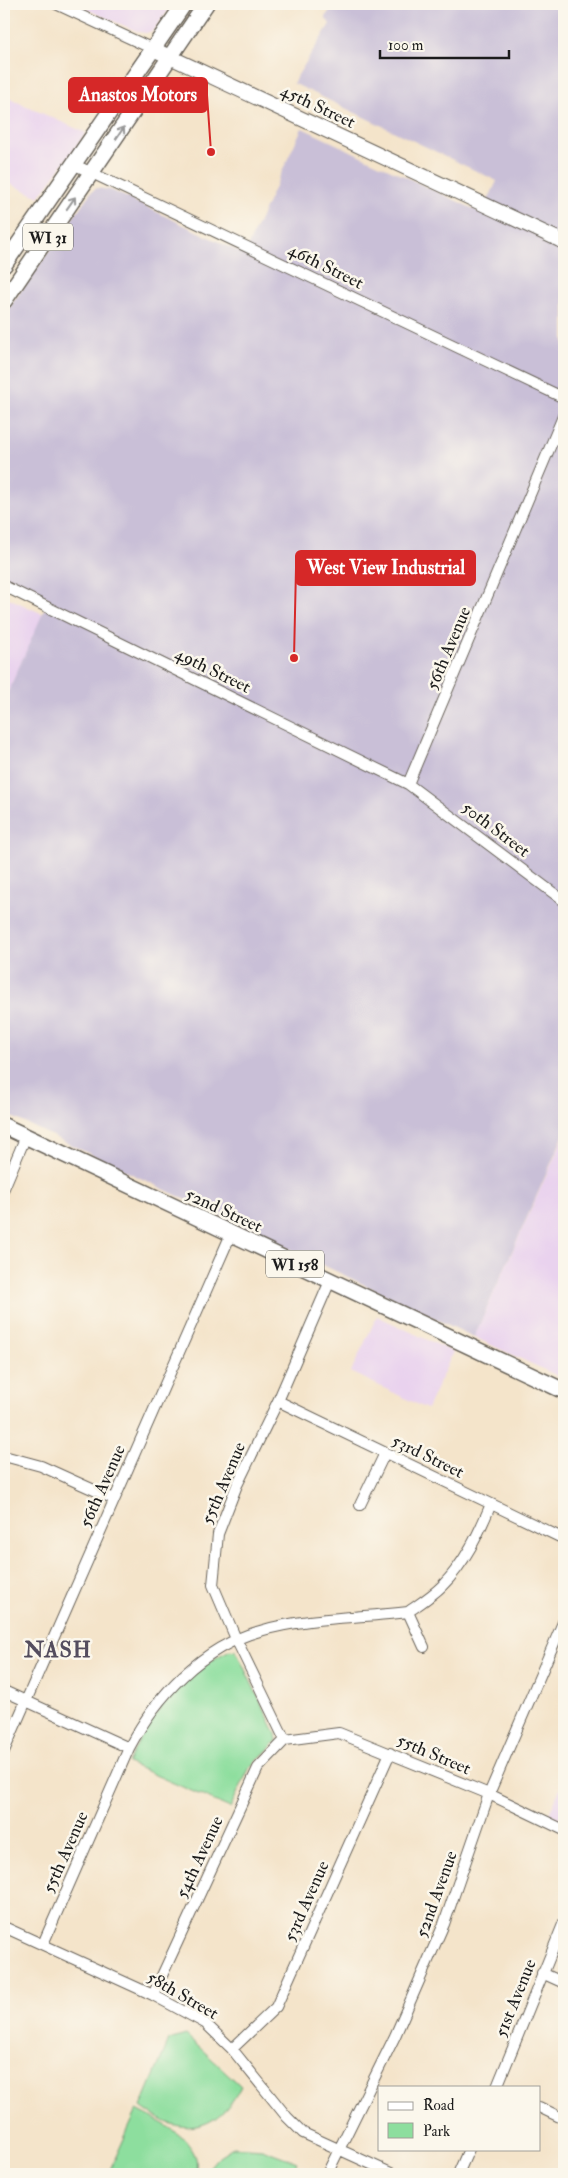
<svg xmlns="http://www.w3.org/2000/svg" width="568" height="2178" font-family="'IM FELL Double Pica',serif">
<rect width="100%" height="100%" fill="#fbf7ec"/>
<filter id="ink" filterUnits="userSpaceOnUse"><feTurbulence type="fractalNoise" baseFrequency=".02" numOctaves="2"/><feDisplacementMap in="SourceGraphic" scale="10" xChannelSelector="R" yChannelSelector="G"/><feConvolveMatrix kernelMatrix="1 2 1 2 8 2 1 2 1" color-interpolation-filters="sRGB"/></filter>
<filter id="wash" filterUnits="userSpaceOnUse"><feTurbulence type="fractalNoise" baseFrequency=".0096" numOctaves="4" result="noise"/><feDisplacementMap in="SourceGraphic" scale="20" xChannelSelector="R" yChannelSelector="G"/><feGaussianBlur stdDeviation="1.12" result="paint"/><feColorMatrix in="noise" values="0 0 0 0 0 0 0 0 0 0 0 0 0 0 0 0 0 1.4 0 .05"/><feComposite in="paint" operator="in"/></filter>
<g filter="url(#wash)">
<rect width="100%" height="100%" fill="#f4e4ca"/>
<!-- built -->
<path fill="#e9d2ee" d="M74,4H173L154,30L146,33L139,32Z
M4,96L86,133L39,197L4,181Z
M4,596L43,614L4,701Z
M564,1136V1379L474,1337Z
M377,1316L453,1352L427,1409L351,1372Z
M564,1779V1821L549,1814Z"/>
<!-- industrial -->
<path fill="#c9bfd7" d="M335,4H564V1134L474,1337L4,1113V701L49,599L4,577V315L91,192L97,188L111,190L244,254L302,128L482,213L497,181L293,83L330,24L325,17Z"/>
<!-- green -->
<path fill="#8dde9e" stroke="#547d5d" d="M230,1650L236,1651L276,1734L277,1741L250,1767L230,1808L128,1763C151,1714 181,1675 230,1650Z
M186,2035L241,2086C218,2132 182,2139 141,2107L169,2040Z
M137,2110C158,2121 188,2134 196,2158C197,2163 196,2169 196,2174H108Z
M233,2147L262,2149L297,2162L292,2174H203L219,2156Z"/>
</g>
<g filter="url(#ink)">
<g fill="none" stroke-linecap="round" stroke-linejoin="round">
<defs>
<path id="street" d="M56,4L153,49
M73,164L564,398
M4,586L408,784L564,901
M408,784L564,414
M4,1188L26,1136
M278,1401L564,1539
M4,1456L41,1466L114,1499
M360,1505L385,1453
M408,1612C419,1604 432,1596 442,1586C465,1563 479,1533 491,1504
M408,1612L424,1647
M4,1691L129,1748
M285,1740L236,1639L213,1585L218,1534L237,1485L278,1401L330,1281
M285,1740L339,1733L489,1794L564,1830
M4,1751L231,1234
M4,1927L153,1995L205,2023L232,2049L287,2117L303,2133L393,2174
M43,1944L129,1748C156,1696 202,1647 260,1631C307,1617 359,1618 408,1612
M542,1973L564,1983
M153,1995L258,1768L285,1740
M232,2049L276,2007L390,1753
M497,2087L564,1922
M539,2107L564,2119
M327,2174L395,2036L444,1924L489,1794L564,1620
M458,2174L469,2149"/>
<path id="secondary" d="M153,49L564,242"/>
<path id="primary" d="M4,265L184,4
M4,301L206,4
M4,1126L564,1391"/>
</defs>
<!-- street casing -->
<use href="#street" stroke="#686259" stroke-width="12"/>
<!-- secondary casing -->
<use href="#secondary" stroke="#686259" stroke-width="16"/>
<!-- primary casing -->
<use href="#primary" stroke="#686259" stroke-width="18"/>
<!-- street -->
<use href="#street" stroke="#fff" stroke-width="10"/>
<!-- secondary -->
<use href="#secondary" stroke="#fff" stroke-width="14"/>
<!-- primary -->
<use href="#primary" stroke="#fff" stroke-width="15"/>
</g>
<!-- one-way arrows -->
<defs><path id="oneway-shaft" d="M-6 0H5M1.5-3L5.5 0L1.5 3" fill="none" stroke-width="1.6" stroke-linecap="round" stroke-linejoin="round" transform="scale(1.25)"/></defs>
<g stroke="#999">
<use href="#oneway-shaft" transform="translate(120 133) rotate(-56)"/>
<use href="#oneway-shaft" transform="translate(71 203) rotate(-55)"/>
</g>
</g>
<g text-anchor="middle" stroke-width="5" stroke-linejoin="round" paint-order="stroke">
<!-- shield labels -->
<g fill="#fbf7ec" stroke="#5f5e5a" stroke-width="1">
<rect x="23" y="223.5" width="50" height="27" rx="4"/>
<rect x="266" y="1250.5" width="58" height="27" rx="4"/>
</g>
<g font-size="16" font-weight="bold" fill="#1c1c1c">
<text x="48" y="243">WI 31</text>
<text x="295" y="1270">WI 158</text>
</g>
<!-- street labels -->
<g font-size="18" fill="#1c1c1c" stroke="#fbf7ec">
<text transform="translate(318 106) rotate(25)" y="6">45th Street</text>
<text transform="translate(326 266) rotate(26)" y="6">46th Street</text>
<text transform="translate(448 648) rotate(-67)" y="6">56th Avenue</text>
<text transform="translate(213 670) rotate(26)" y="6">49th Street</text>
<text transform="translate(496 829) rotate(37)" y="6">50th Street</text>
<text transform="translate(224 1210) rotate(25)" y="6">52nd Street</text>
<text transform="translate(428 1456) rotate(26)" y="6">53rd Street</text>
<text transform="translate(223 1483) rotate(-67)" y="6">55th Avenue</text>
<text transform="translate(102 1486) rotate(-66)" y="6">56th Avenue</text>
<text transform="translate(434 1754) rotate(23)" y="6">55th Street</text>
<text transform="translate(65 1852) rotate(-66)" y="6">55th Avenue</text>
<text transform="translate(199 1857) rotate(-65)" y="6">54th Avenue</text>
<text transform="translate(436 1894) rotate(-70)" y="6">52nd Avenue</text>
<text transform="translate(306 1901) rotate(-66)" y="6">53rd Avenue</text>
<text transform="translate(183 1995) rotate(30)" y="6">58th Street</text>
<text transform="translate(515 1998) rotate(-68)" y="6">51st Avenue</text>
</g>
<!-- district labels -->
<g font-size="22" font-weight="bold" letter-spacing="1" fill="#544d5e" stroke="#fbf7ec">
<text x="58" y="1657">NASH</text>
</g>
</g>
<!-- callouts -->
<path fill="none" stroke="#d62828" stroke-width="2" d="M211 152L207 95M294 658L296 568"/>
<g fill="#d62828" stroke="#fbf7ec" stroke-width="2">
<circle cx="211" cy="152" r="5"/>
<circle cx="294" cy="658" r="5"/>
</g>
<g fill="#d62828" stroke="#d62828" stroke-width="2">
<rect x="69" y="78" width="138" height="34" rx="5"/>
<rect x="296" y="551" width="179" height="34" rx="5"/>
</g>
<g font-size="19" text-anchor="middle" font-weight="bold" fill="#fff">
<text x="138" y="101">Anastos Motors</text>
<text x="386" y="574">West View Industrial</text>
</g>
<!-- margin -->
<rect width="568" height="2178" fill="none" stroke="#fbf7ec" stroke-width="20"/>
<!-- legend -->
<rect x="378" y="2086" width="162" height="65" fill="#fbf7ec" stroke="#a29f99"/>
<rect x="388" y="2102" width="25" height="8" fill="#ffffff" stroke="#a29f99"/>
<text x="423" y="2110" font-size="15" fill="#1c1c1c">Road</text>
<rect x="388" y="2123" width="25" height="15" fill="#8dde9e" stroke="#a29f99"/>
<text x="423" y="2136" font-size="15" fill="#1c1c1c">Park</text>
<!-- scale -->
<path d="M380 50v8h129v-8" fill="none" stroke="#1c1c1c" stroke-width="2.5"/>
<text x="388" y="50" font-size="15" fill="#1c1c1c" stroke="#fbf7ec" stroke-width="4" paint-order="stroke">100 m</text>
</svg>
